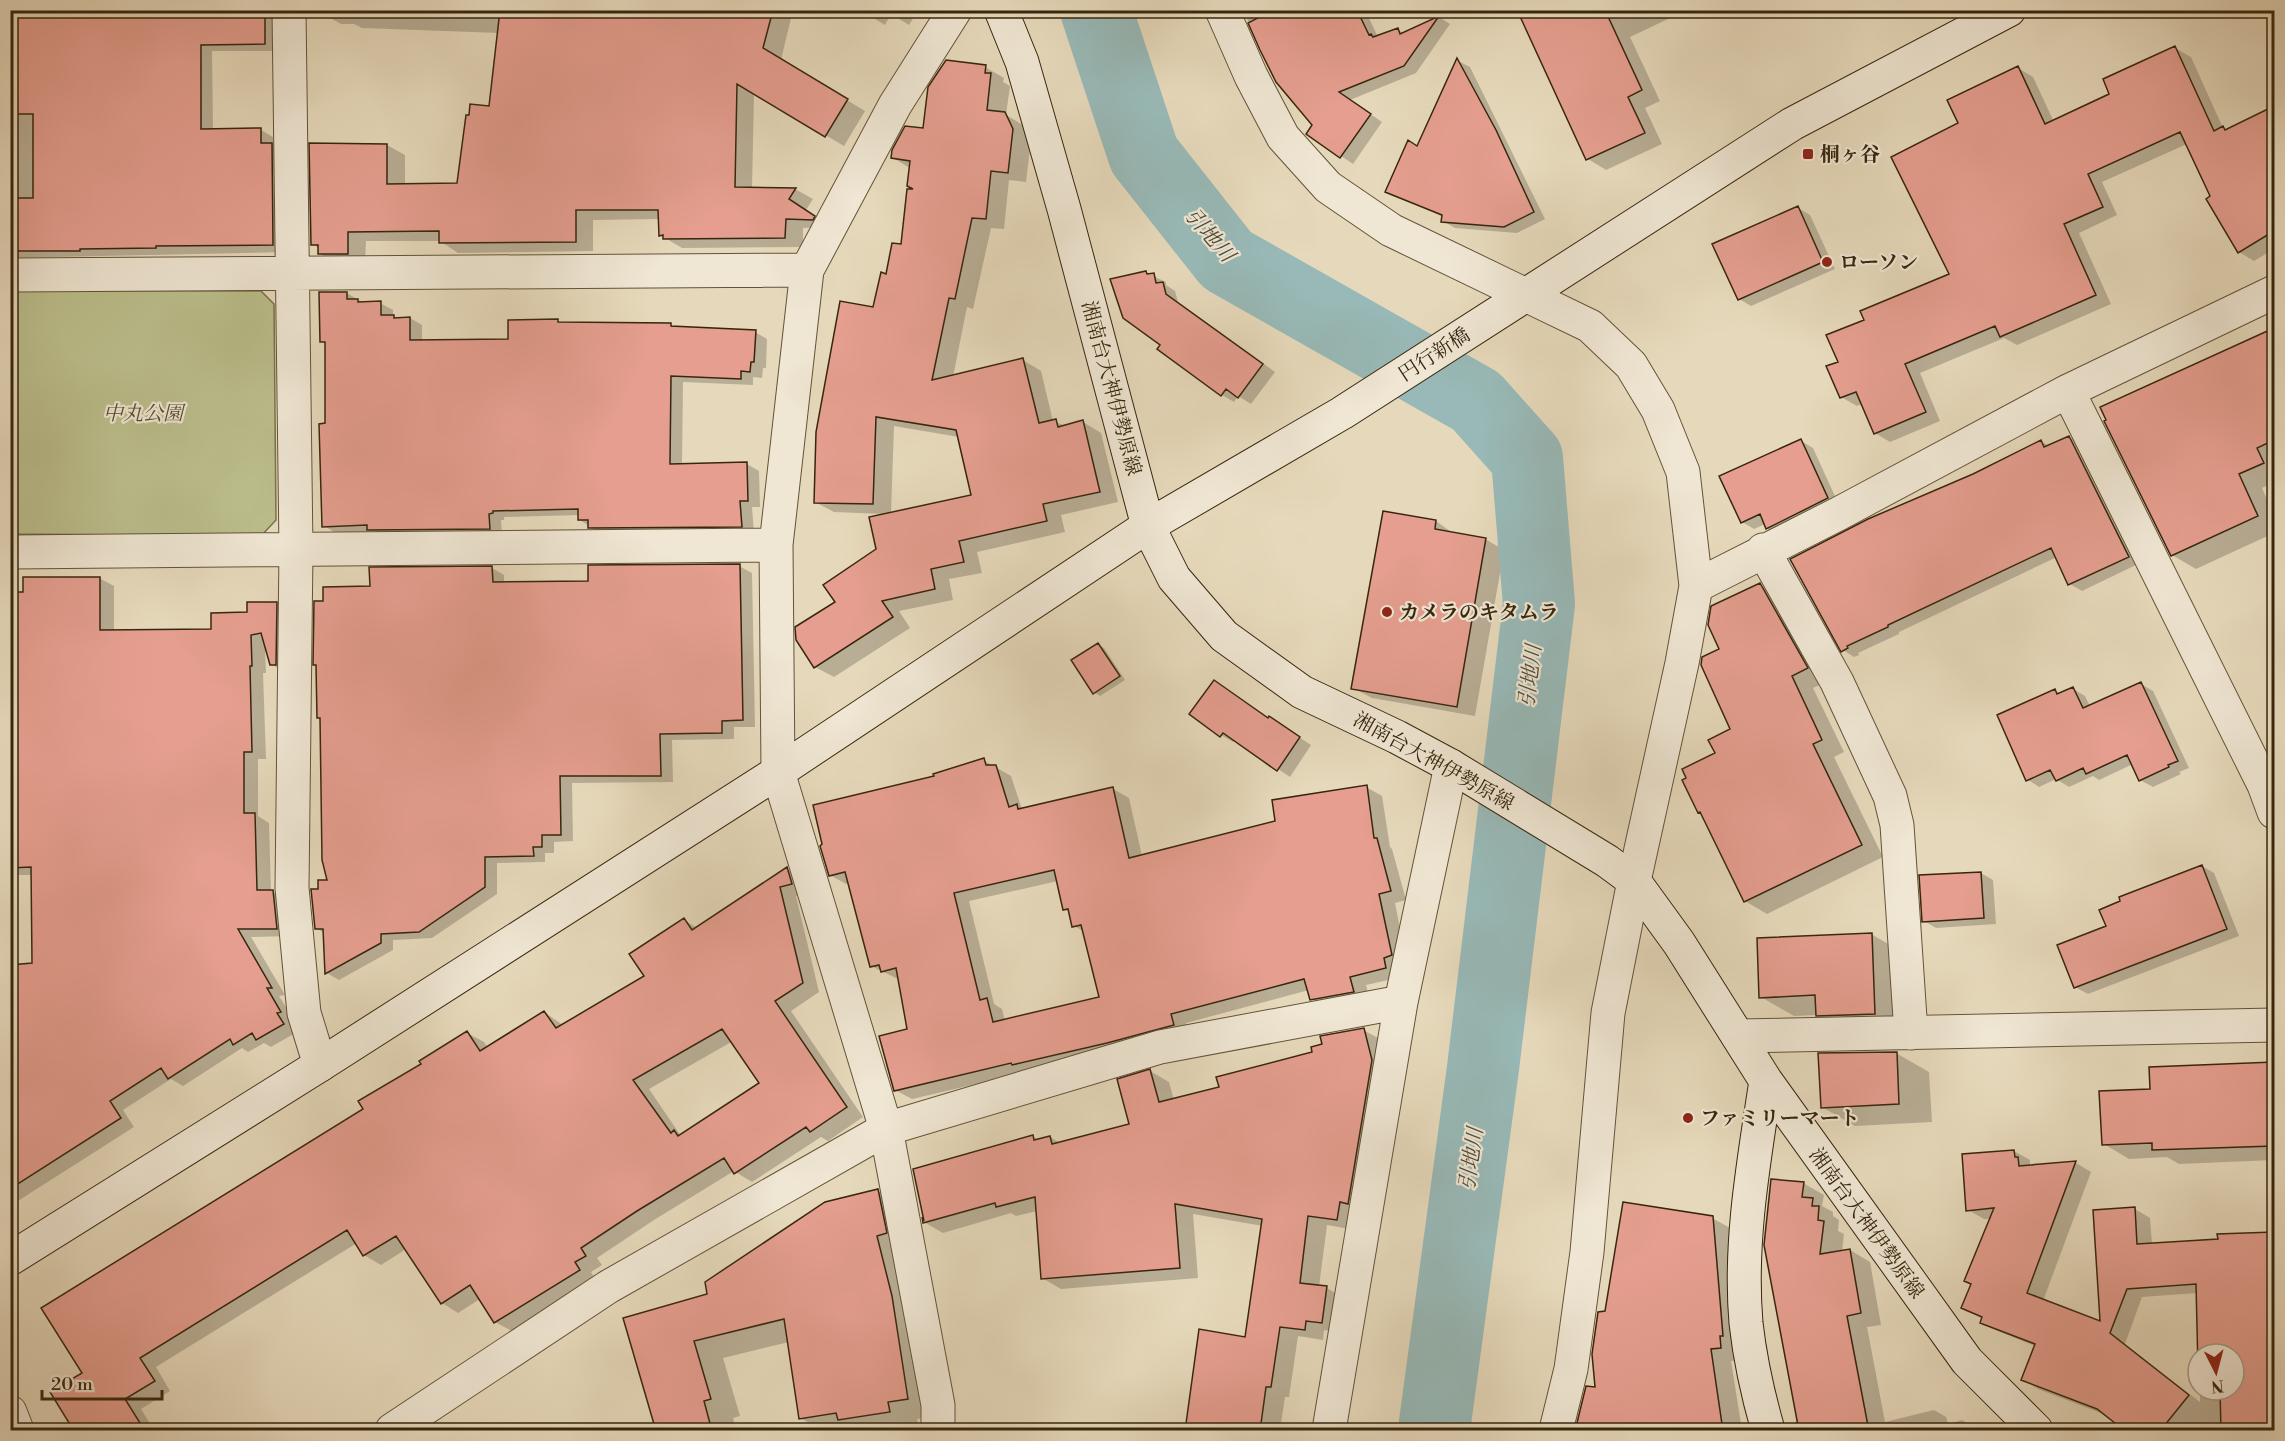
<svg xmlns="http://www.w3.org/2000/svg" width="2285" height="1441" font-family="'Libre Bodoni','Noto Serif JP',serif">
<rect width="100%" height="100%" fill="#e6d9bb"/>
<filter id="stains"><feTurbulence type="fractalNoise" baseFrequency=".00333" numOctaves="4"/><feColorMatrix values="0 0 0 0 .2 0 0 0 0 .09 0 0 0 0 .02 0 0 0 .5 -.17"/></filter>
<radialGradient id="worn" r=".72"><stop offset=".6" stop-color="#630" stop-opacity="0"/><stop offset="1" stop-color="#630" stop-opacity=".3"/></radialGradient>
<!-- green -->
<path fill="#bbbe8c" stroke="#79724d" stroke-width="1.5" d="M11,290L261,291L274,304L276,520L261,536L11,534Z"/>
<!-- shadow -->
<path fill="#0003" fill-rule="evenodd" d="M10,10H277V51H212L213,130H261L273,137V145L284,152L285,252L10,258Z
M323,10H793L781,60L865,111L844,146L754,93L752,189H795L813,199L806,210L831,227L803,228V247L682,248L660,235V219L593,220V251L458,253L440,241H366L365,264H337L319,253V248L312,244L387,145L405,155V185L459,184L471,116L490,107L499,33L362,28L354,24H341L323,14Z
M860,10H918L909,25L891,14L885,25Z
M1243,10H1365L1378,37L1398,30L1404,33L1439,17L1450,24L1416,73L1350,100L1382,122L1353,164L1308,134L1314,125L1276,80Z
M1518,10H1687L1630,37L1660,101L1645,108L1662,144L1606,170L1588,159Z
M2175,48L2191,57L2223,128L2227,130L2274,109V249L2254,261L2239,252L2187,144L2102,182L2117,215L2079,233L2111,304L2017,345L2004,338L1920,373L1940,421L1890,442L1875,433L1862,404L1857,406L1841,397L1840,363L1866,320L1951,275L1960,124L2018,68L2033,77L2054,122L2111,94Z
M1458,61L1470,67L1545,219L1517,233L1455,228L1443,221V217L1387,191L1418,147Z
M985,67L1004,78L1003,82L1010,86L1006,115L1023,125L1031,141L1026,182L1009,180L1004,229L991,228L973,309L967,307L953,377L1023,360L1041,371L1053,421L1066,426L1083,422L1101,433L1118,502L1061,515L1065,532L977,552L982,573L949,579L953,600L899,611L910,628L834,677L815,667L837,602L878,550L884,514L834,512L815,502L874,308L887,275L902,246L919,191L910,168L893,158L924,130ZM894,426L959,437L973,496L891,513Z
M1798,208L1810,215L1835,269L1751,306L1739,299Z
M1146,273L1166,282V285L1175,291L1178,302L1275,372L1251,404L1238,396L1234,402L1222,395L1159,349L1162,344Z
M347,293L363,303H380L393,310V316L399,319L410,318L422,325V342L510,340V321H558L562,323L671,325L675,327L755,332L767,339L766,368H763L762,378L753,377V385L683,382L682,466L747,464L759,471L760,507H752L754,533L601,534L580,520V515L504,517V520H501L502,535L381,536L372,531L336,533L324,526L326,343L322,341Z
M2274,329V482L2262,488L2274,515V533L2196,569L2172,555L2102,408Z
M2069,437L2081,444L2140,563L2082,591L2070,584L2057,557L1899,632V634L1858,653L1859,655L1854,657L1843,650L1974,475L2041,441L2049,446Z
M1801,441L1813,448L1839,505L1780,535L1767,528L1765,524L1754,529L1742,522Z
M1384,513L1436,521L1454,534L1485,539L1504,550L1475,716L1372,698L1353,688Z
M739,566L752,573L755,727H734V739L672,740L673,782L572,783L573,841L554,842V853H545V862L497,863V894L432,938L393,940V950L339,980L327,973L324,933L316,928L320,891L329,881L322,720L318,717L325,602L371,587L492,568L504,575V583L589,582Z
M99,578L114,586V631L213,630L276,603L290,611L286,673L271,664L265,646L266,673H263L266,759H258V816L269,823L271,891L287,899L291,936L251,937L285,995L279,996L294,1020L297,1032L271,1047L264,1043L248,1052L242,1048L183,1086L171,1079L123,1110L134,1127L10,1206V966L33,965V875H16L10,872V593H24Z
M1760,585L1782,598L1829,681L1813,688L1844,752L1834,757L1883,857L1767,914L1745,901L1703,814L1699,812L1717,754L1732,730L1721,650Z
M1098,645L1104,648L1125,680L1100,696L1094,692Z
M1214,681L1311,745L1290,777L1235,740L1233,742L1221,735Z
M2141,684L2153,691L2189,768L2179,772L2181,774L2153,787L2140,780L2133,764L2099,780L2093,776L2069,787L2056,779L2039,787L2027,779L2055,691L2061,694L2073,689L2085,696L2090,706Z
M983,760L1011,776L1022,809L1113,789L1129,798L1142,856L1276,822L1366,787L1382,796L1390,847L1392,849L1406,900L1395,903L1407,964L1402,977L1366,985L1370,1000L1328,1008L1311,999L1309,990L1186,1023L1189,1034L912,1099L895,1090L909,1030L900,980L871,966L850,883L846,884L830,875L936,777ZM1058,881L1064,909L1070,912L1074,926L1085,932L1101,998L1005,1021L1002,1009L994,1004L969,901Z
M2202,866L2214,873L2239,936L2088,994L2075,987L2108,927Z
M787,869L804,878L808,893L796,896L819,992L791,1011L863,1117L828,1141L821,1137L752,1182L734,1171L654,1220L597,1258L602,1265L591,1272L596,1280L512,1331L495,1322L480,1299L458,1313L442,1303L406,1249L381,1265L364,1255L357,1243L156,1367L170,1391L141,1409L154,1430H76L84,1374L365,1110L467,1033L484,1042L488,1048L544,1012L563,1025L646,977L684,920L697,928ZM733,1041L761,1083L681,1136L649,1089Z
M1981,873L1993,880L1996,924L1936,928L1924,921Z
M1871,934L1904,953L1908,1033L1850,1034L1817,1015L1794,1016L1761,997Z
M1363,1030L1382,1040L1355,1230L1327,1225L1319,1287L1327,1288L1345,1299L1341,1333L1324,1330L1323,1340L1298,1336L1289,1397H1285L1280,1430H1187L1247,1338L1263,1226L1193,1214L1198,1278L1061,1289L1042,1278L1037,1211L1016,1216L1011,1213L943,1233L924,1222L1033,1137L1039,1140L1050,1137L1060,1143L1131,1125L1150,1071L1169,1082L1174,1100L1221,1088L1314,1053Z
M1896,1053L1929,1072L1932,1122L1855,1126L1822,1107Z
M2274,1064V1160L2179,1164L2167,1157L2129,1159L2104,1144L2152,1091L2151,1068Z
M2014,1151L2030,1160V1167L2076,1163L2091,1172L2043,1301L2102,1323L2135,1209L2150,1218L2152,1244L2219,1240V1236L2274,1233V1430H2127L2106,1415L2038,1389L2023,1380L2035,1346L1998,1331L1982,1322L1983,1319L1963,1308L1972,1284L1992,1219H1984L1968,1210ZM2197,1293L2199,1354H2234V1390H2200V1402L2125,1344L2142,1297Z
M1803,1183L1824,1195L1822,1206L1833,1212V1216L1839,1220L1838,1231L1844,1234L1842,1252L1850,1250L1870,1262L1881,1325L1867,1327L1885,1422L1934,1410L1946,1417L1948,1424L1962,1420L1974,1427L1975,1430H1794L1792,1423L1799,1421L1766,1245Z
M878,1191L908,1208L937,1415L917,1419L919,1429L905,1430H822L800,1418L789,1342L723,1358L740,1416L733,1418L736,1430H658L709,1295Z
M1712,1218L1734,1230L1742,1360L1731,1361L1742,1430H1576L1596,1389L1606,1313Z
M573,1423L583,1429L587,1428L591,1430H550Z"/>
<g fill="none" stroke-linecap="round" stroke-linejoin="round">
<!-- river -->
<path stroke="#98b9b7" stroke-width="72" d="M1096,10L1144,155L1227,260L1476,401L1527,458L1539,604L1483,1068L1434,1430"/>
</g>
<!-- building -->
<path fill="#e59e8f" stroke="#37260e" stroke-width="1.5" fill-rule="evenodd" d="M10,10H265V44L201,45V129L261,128V143H272L273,245L156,246V248L80,249V251H10V198H33V114H10Z
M500,10H773L763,48L848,99L825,137L737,84L735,187L796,188L789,199L815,216L813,220L786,219L785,238L663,239V235L659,236L658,210H576V242L439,243V231L348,232V254H318V245H311L309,143L387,144V184L457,183L466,115H469L470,104L489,106Z
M1273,10H1357L1369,35L1371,34L1373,37L1398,28L1400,34L1439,16L1404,66L1339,92L1371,114L1340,158L1306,134L1312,125L1276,82L1260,50L1248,23Z
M1517,10H1605L1642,90L1628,97L1645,133L1586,160Z
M2175,46L2214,131L2223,126L2225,130L2274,106V231L2238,253L2206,199L2210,196L2180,132L2088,174L2103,207L2064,224L2096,295L2000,337L1995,326L1905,364L1926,412L1874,434L1856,392L1840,398L1826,366L1838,362L1826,335L1864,320L1860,311L1949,274L1891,157L1958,123L1947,100L2018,66L2045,124L2109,94L2103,79Z
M1457,58L1496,130L1534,212L1504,227L1441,222L1442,215L1385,192L1408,140L1417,146Z
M946,60L986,65L985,73H991L987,110L1005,112L1013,129L1008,173L991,171L986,219L972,218L955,299L949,298L932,380L1023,358L1039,423L1056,419L1058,427L1083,420L1100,492L1043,504L1047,521L959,541L964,562L931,569L935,589L882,601L893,617L814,668L796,640L795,627L835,602L823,585L876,549L869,517L971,495L956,430L876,417L873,504L814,503L816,432L840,301L873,307L881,272L886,274L892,243L901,244L907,189H913L907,186L910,161L891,158L892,150L905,126L923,128L928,87Z
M1798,206L1823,262L1738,300L1712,244Z
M1146,271L1147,274L1154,273L1156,283L1163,282L1166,294L1263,364L1238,398L1226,389L1221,396L1157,349L1160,345L1123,318L1110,279Z
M319,292H347V299H358V302L381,301V315H394V318L410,317V340L508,339V320L558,319V322L671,323V326L756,330L754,362H751L750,372L741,371V379L671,376L670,464L747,462L748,501H740L742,527L588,528V520H578V509L493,511V513L489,514L490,529L367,530V525L322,527L319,424L325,423V342H320Z
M2274,328V440L2257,448L2264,463L2239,474L2258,516L2171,556L2104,421L2106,420L2100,407Z
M2069,436L2129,557L2068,585L2051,548L1888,625V627L1847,646L1848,648L1841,652L1790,559L1868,519L1973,474L2041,440L2044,447Z
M1801,439L1828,498L1766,529L1760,514L1741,523L1719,476Z
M1383,511L1436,520L1435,529L1486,538L1457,707L1351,689Z
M740,564L743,720L722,721V733L660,734L661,776H560L561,835H542V847H533L534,856L485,857V887L419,932L381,934V943L325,974L323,929H315L311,889H318V880H327L322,860L320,718H317L316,665H313L314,601H323V587L370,586L369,567L492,566L493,582L588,581V565Z
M23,577H100V630L211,629V613L247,612V602H277L276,665H270L261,633L251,635L252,666H250L252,752H244V813H255L257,890H273L277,929H238L272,988H267L281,1012L277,1013L284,1024L256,1040L252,1033L233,1045L230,1039L168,1079L161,1068L110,1101L121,1118L10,1189V965L32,963L31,867L10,868V592H23Z
M1760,583L1808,668L1792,676L1822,740L1813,744L1862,845L1744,902L1700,812L1698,813L1682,780L1686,778L1682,769L1715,753L1708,740L1730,729L1701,665L1702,657L1719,649L1708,625L1711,606Z
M1098,643L1120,676L1093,694L1071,660Z
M1214,680L1268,718L1269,716L1300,737L1277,771L1223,733L1220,737L1189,714Z
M2141,682L2178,761L2168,765L2169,767L2139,781L2127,755L2086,774L2083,768L2056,781L2050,770L2026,781L1997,715L2055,689L2057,694L2073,687L2083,708Z
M984,758L986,765H996L1009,807L1017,804L1018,809L1113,787L1129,858L1275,821L1272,800L1367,785L1374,838H1377L1391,891L1379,894L1392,955L1384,958L1386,968L1350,977L1354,992L1310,1000L1304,979L1171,1014L1174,1025L1107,1043L1012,1065L1011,1063L894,1091L879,1036L907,1029L896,968L881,972L879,965L870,967L845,872L829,876L820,846L822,844L813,805L934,776L933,774ZM1054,870L1063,910L1068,909L1072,927L1081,925L1099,997L993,1022L987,998L980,1000L954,893Z
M2202,865L2227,929L2074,988L2057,945L2106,926L2099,910L2120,901L2119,897Z
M787,867L792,884L780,887L803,983L775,1001L847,1107L810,1132L806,1127L734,1174L724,1158L637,1211L581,1248L586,1256L575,1262L580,1270L494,1323L470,1285L441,1304L396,1236L363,1256L347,1230L140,1358L155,1381L125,1399L145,1431H74L50,1392L82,1373L41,1308L363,1109L358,1101L421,1064L419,1061L467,1031L480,1051L544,1011L556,1028L644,976L629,954L684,918L692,930ZM722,1029L759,1083L678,1136L674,1130L671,1133L633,1080Z
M1981,872L1984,918L1922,922L1919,875Z
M1872,933L1875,1014L1816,1016L1815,995L1759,998L1757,938Z
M1364,1028L1372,1060L1348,1204L1340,1202L1337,1220L1308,1216L1300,1283L1327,1286L1322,1323L1306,1321L1305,1330L1280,1327L1271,1387H1266L1260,1431H1185L1199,1329L1245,1337L1262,1219L1175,1204L1180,1268L1041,1279L1035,1197L996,1207L995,1203L923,1223L922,1217L924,1221L913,1169L1033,1135L1034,1140L1050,1136L1052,1144L1129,1124L1117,1079L1150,1069L1159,1102L1219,1087L1216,1077L1312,1052L1311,1047L1322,1044L1320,1036Z
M1897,1052L1899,1104L1821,1108L1818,1053Z
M2274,1062V1146L2152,1150V1143L2102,1145L2099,1091L2150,1089L2149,1067Z
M2014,1150L2015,1157H2018L2019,1166L2076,1161L2027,1293L2100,1321L2093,1210L2135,1207L2137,1244L2218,1239L2217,1234L2274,1232V1431H2221L2220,1390H2234V1354H2198V1370L2196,1284L2127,1289L2110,1333L2189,1395L2160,1431H2125L2097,1409L2021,1380L2035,1344L1980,1323L1982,1317L1961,1308L1971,1284L1964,1281L1994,1208L1966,1211L1962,1154Z
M1771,1179L1804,1182L1802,1197L1813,1198L1812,1206H1819L1818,1220L1824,1221L1820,1254L1850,1249L1861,1313L1847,1316L1869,1431H1799L1764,1245Z
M878,1189L887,1233L877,1236L892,1296L908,1399L888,1402L890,1412L838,1420L836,1413L799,1419L784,1319L694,1341L711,1399L704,1401L712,1431H656L623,1318L707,1294L705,1282L825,1202Z
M1623,1202L1713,1216L1723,1336H1720L1721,1348L1711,1349L1723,1431H1575L1586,1386L1595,1387L1592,1354L1598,1312L1605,1311Z"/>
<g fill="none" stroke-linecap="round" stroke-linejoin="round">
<defs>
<path id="street" d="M289,10L296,550L292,888L304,1013L320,1065
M1222,10L1251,76L1283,137L1328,187L1391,230L1590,326L1631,365L1658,410L1683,472L1696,586L1682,663L1634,881L1608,1013L1587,1252L1571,1369L1556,1430
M10,275L807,270
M2068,391L2264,785L2274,812
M1763,550L1837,682L1890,796L1897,825L1911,1033
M10,552L776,545
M1696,586L1838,514L2068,391L2274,292
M1738,1036L2274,1025
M10,1412L17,1430
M392,1430L608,1287L886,1129L1160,1047L1401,1002
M938,1430V1405L886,1129L778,772L776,545L807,270L895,105L955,10
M1329,1430L1401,1002L1451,766"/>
<path id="secondary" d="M1001,10L1022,62L1064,209L1148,526L1174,578L1224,636L1302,692L1397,737L1451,766L1607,861L1634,881L1679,943L1766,1081L1967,1361L2036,1430
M1766,1081C1754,1160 1739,1242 1746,1323C1750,1359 1758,1395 1768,1430
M10,1259L320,1065L778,772L1148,526L1342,413L1792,124L2009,10"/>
</defs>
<!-- street casing -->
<use href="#street" stroke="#635339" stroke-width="35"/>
<!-- secondary casing -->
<use href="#secondary" stroke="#37260e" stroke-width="35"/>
<!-- street -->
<use href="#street" stroke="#efe6d3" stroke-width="33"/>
<!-- secondary -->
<use href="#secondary" stroke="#efe6d3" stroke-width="33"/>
</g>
<!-- markers -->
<g fill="#8f2418" stroke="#efe6d3" stroke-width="2">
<rect x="1802" y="148" width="12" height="12" rx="3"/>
<circle cx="1827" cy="262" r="6"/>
<circle cx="1387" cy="612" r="6"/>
<circle cx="1688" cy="1118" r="6"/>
</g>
<g text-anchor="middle" stroke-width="4.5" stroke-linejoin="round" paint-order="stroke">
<!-- poi labels -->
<g font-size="20" font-weight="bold" fill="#37260e" stroke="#efe6d3" text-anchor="start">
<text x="1820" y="161">桐ヶ谷</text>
<text x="1839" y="269">ローソン</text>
<text x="1399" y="619">カメラのキタムラ</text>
<text x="1700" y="1125">ファミリーマート</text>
</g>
<!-- street labels -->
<g font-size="20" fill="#37260e" stroke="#efe6d3">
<text transform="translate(1434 354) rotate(-33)" y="7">円行新橋</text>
<text transform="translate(1112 388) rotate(75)" y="7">湘南台大神伊勢原線</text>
<text transform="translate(1434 761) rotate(29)" y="7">湘南台大神伊勢原線</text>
<text transform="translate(1867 1223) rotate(54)" y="7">湘南台大神伊勢原線</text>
</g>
<!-- park labels -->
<g font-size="20" font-style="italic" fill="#584c2e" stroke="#efe6d3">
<text x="143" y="420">中丸公園</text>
</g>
<!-- water labels -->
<g font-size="21" font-style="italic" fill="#4f4b38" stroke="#efe6d3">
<text transform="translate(1210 235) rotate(49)" y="7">引地川</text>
<text transform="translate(1530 676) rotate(-83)" y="7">引地川</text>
<text transform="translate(1471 1159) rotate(-82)" y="7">引地川</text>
</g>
</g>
<!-- margin -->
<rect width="2285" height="1441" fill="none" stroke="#e6d9bb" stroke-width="36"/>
<rect x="12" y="12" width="2261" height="1417" fill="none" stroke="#37260e" stroke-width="3"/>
<rect x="18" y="18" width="2249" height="1405" fill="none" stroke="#37260e" stroke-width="1.5"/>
<!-- north arrow -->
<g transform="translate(2216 1372) rotate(174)"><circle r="28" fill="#efe6d3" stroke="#a59984" stroke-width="1.5"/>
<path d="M0-4.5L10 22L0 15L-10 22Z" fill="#8f2418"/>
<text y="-9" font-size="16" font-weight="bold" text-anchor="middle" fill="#37260e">N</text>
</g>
<!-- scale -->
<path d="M42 1390v9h120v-9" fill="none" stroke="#37260e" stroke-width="3"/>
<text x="51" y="1390" font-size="18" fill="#37260e" stroke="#efe6d3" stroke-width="4.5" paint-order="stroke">20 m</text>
<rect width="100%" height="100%" filter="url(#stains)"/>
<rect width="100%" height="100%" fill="url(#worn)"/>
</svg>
